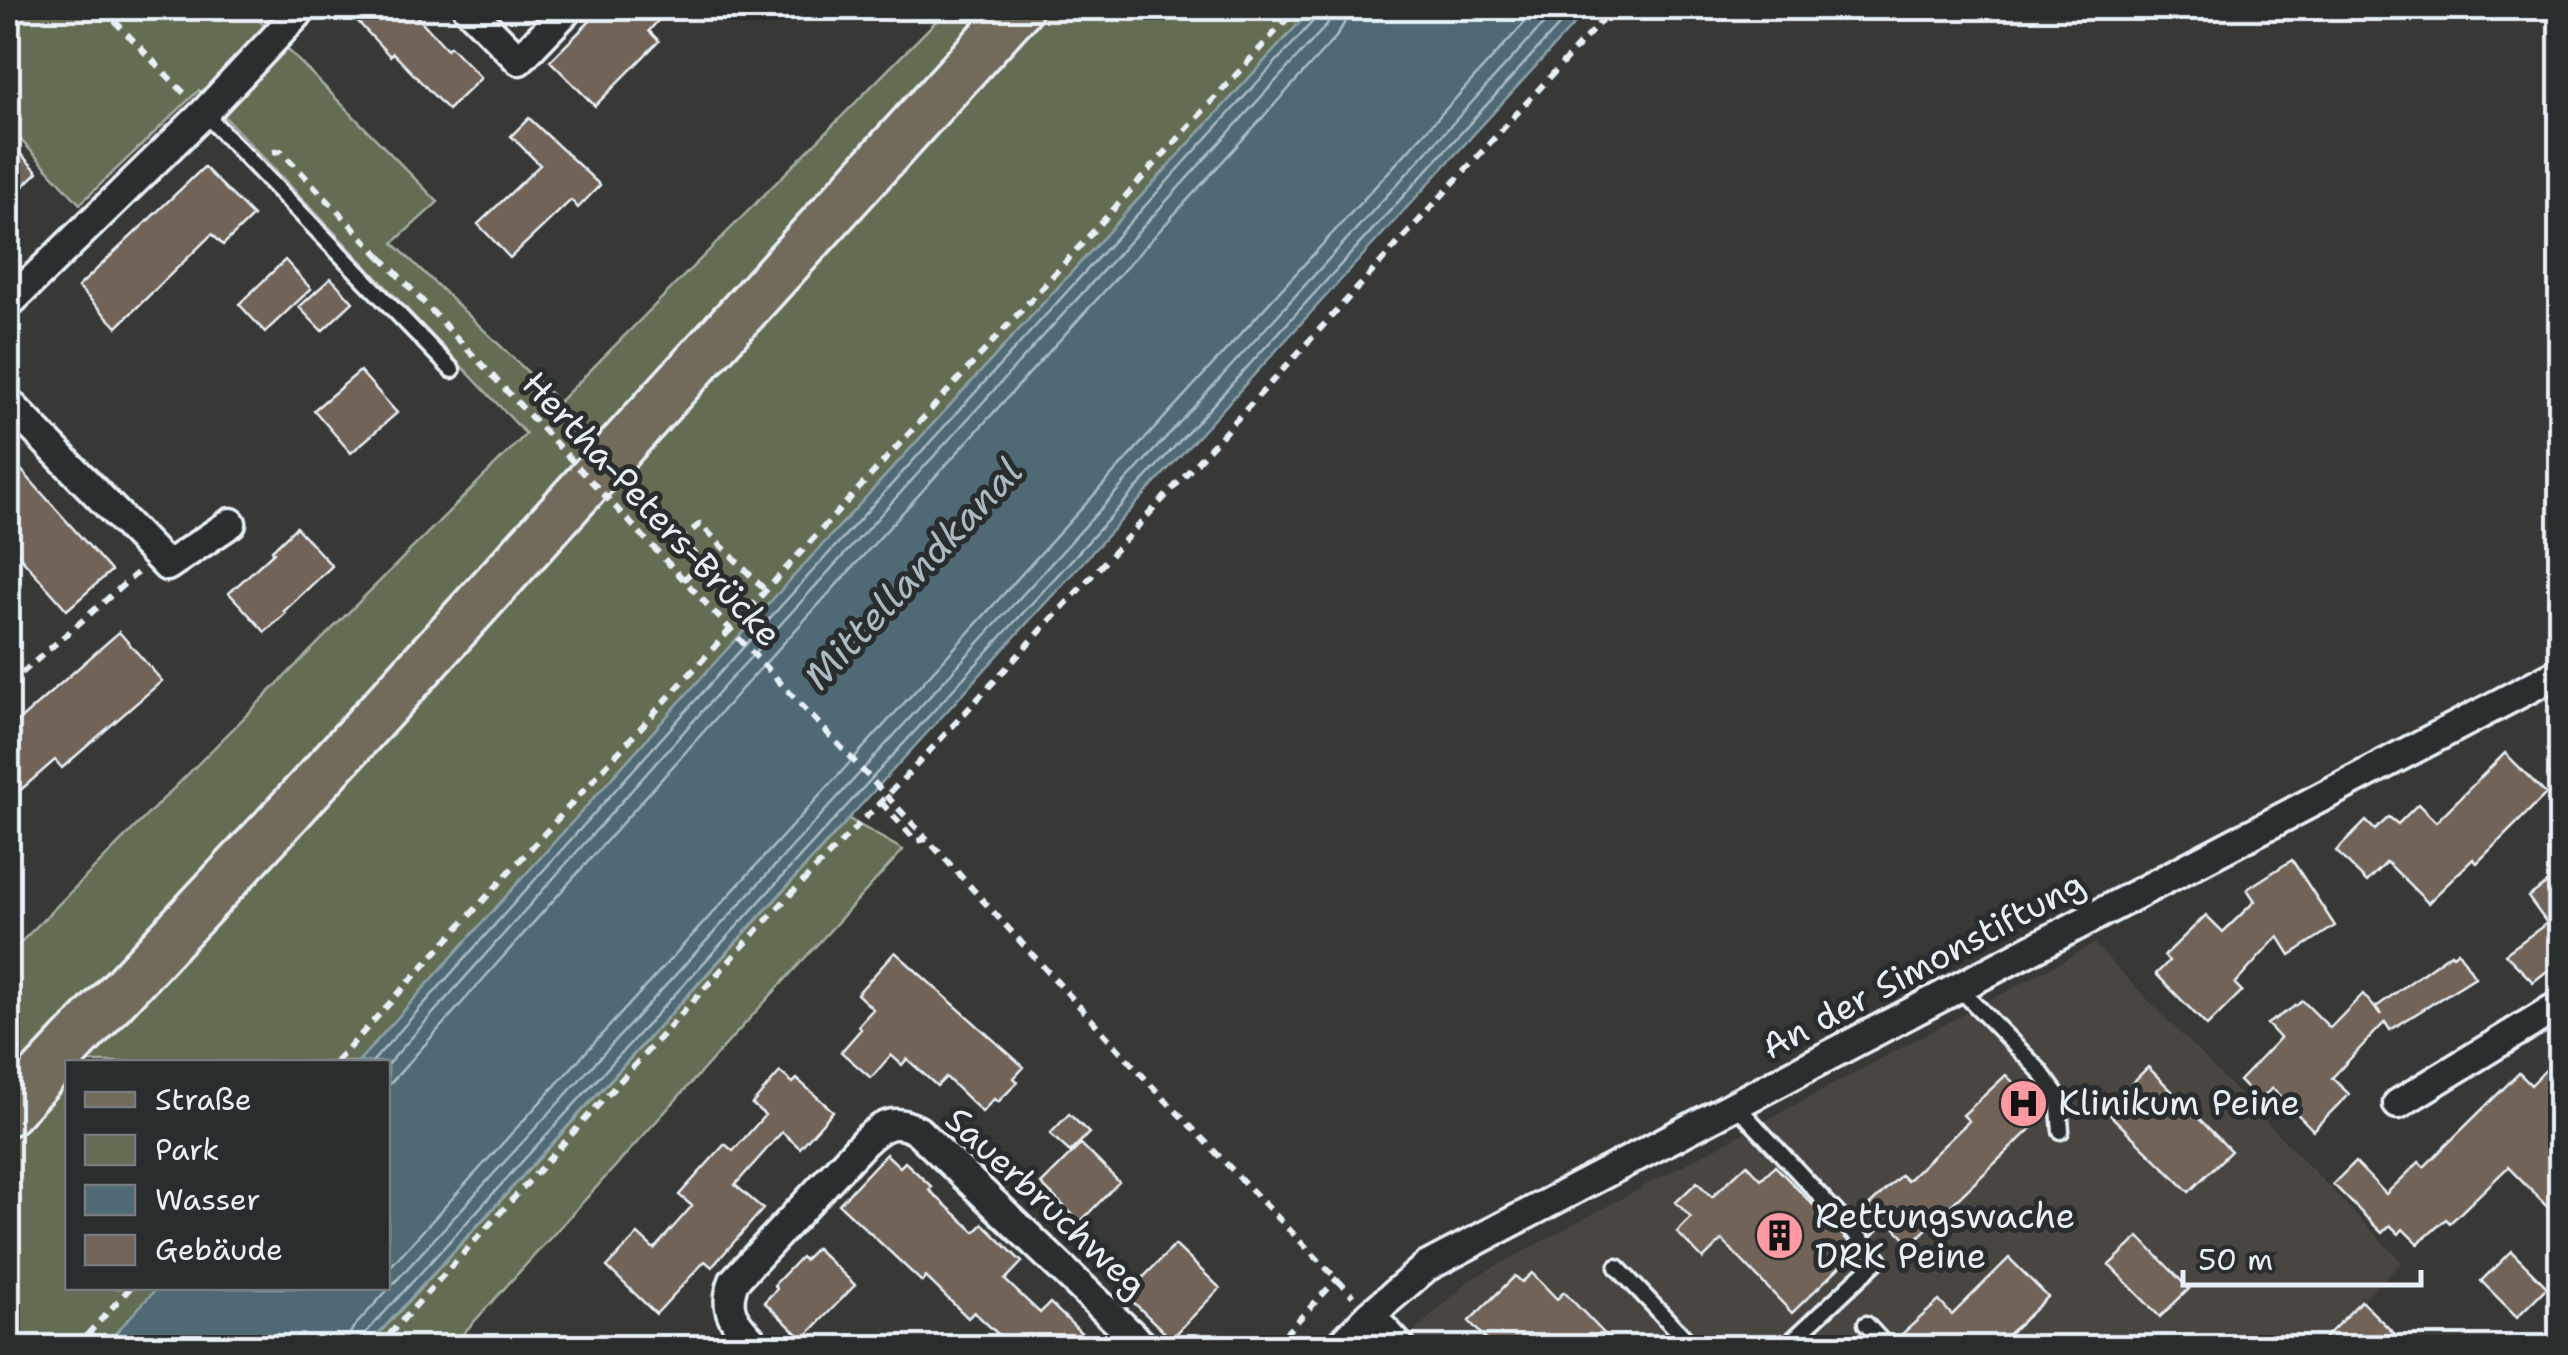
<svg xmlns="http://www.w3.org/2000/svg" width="2568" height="1355" font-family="'Shantell Sans',sans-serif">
<rect width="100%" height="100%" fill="#383837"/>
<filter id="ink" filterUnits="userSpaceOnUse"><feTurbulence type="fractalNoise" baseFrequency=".01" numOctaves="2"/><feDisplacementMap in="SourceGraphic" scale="20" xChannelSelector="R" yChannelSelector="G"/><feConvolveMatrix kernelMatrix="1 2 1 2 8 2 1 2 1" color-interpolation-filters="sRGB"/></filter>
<g filter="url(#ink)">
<!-- built -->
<path fill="#494541" d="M2094,944L2402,1262L2314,1347L1396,1348L1470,1280Z"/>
<!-- green -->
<path fill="#636d53" stroke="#a6afa6" stroke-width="2.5" d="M8,8H247L438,202L393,243L559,402L949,8H1313L711,667L358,1062H68V1288H157L103,1347H8V955L526,434L199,90L80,204L8,126Z
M849,819L903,850L451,1347H367Z"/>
<!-- water -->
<path fill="#4f6a74" stroke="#8ca0a9" stroke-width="2.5" d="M1313,8H1589L366,1347H103L157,1288H388V1062H358L711,667Z"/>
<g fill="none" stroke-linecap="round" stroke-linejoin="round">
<!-- shore -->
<path stroke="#abbbc3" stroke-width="2.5" d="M372,1062L719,674L1316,18L1319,8
M388,1064L728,682L1325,27L1331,18L1332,8
M388,1086L739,692L1336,37L1345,22L1347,8
M388,1269L1538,8
M347,1348L348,1337L353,1328L1558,8
M359,1348L363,1336L1575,8"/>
</g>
<!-- building -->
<path fill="#726459" stroke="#e8f1f8" stroke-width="2.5" d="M345,8H409L447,49L450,46L481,78L448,110L393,53L390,56Z
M603,8H669L649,31L659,41L595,106L550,61Z
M529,118L600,185L578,208L571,200L510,258L478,224L540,165L511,136Z
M8,141L38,172L8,201Z
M204,167L253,216L223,245L212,234L117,327L78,287Z
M285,260L311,289L265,332L239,304Z
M331,278L353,302L322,331L299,307Z
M360,371L397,413L351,453L314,410Z
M8,455L111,571L67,610L8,543Z
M296,527L332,566L284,611L286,613L265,632L229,593L274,552L272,550Z
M119,632L162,681L62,768L55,760L8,801V730Z
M2505,753L2546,794L2477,863L2473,859L2428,903L2387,862L2367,882L2336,851L2366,821L2375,830L2389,817L2398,824L2418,804L2436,822Z
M2292,860L2335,926L2290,955L2278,936L2235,984L2242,991L2207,1026L2156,974L2169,961L2164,956L2206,915L2223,932L2255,901L2247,889Z
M2560,874V961L2533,982L2505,954L2547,923L2528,897Z
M2458,951L2475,977L2390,1030L2385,1022L2332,1078L2349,1094L2313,1130L2272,1088L2259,1101L2239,1081L2280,1038L2267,1024L2303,1001L2330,1028L2363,994L2381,1015L2376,1007L2451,953L2453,955Z
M895,952L1024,1067L1014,1078L1018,1082L998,1102L994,1099L982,1112L946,1077L937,1086L907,1059L902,1065L891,1055L871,1078L841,1052L861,1029L858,1026L873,1009L857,994Z
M2560,1055V1220L2508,1167L2450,1223L2446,1219L2418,1244L2403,1229L2399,1234L2390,1225L2382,1233L2333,1184L2355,1162L2386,1194L2419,1162L2424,1167L2519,1073L2531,1085Z
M2148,1067L2231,1151L2189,1192L2105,1110Z
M780,1072L793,1083L797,1079L833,1111L800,1148L782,1132L735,1185L763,1209L712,1267L705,1261L656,1314L607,1267L638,1234L654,1249L692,1206L679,1195L725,1144L733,1151L765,1115L752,1104Z
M2006,1075L2045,1115L1911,1244L1888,1220L1872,1236L1856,1218L1901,1175L1907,1181L1969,1121L1963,1115Z
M1069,1114L1089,1133L1070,1152L1050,1134Z
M1081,1144L1119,1182L1080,1222L1041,1184Z
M886,1154L900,1167L905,1162L932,1187L929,1190L975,1232L983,1224L1022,1262L1005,1280L1040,1313L1050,1303L1097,1348H1013L974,1312L968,1318L926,1277L922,1282L839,1204Z
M1747,1164L1761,1179L1775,1166L1857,1250L1792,1313L1722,1240L1703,1259L1677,1232L1691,1218L1676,1202L1697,1182L1712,1197Z
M2139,1237L2189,1289L2160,1317L2109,1265Z
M1175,1245L1220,1288L1171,1339L1126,1295Z
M816,1248L855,1285L803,1339L764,1302L777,1289L774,1285L801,1257L804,1260Z
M2511,1251L2547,1287L2517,1317L2481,1281Z
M2009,1258L2048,1297L1994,1348H1916L1902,1334L1939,1301L1952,1315Z
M1532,1273L1557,1299L1564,1292L1618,1348H1494L1469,1321L1515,1276L1522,1282Z
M2361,1301L2409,1348H2315Z"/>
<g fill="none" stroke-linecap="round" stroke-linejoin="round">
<defs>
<path id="service" d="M204,113L452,370
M1959,988L2039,1070L2058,1096L2061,1131
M1736,1105L1879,1259L1784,1348
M1617,1267L1694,1348
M1866,1324L1888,1348"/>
<path id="minor" d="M468,8L519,60L569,8
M8,304L204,113L303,8
M8,402L167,566L231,523
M2398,1104L2560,1005
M1370,1315L1401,1348
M759,1348C738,1325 721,1313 734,1281L864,1142C883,1124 894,1118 918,1131L1145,1348
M1338,1348L1370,1315L1426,1267L2560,672"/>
<path id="primary" d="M8,1112L274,828L1019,8"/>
</defs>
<!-- service casing -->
<use href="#service" stroke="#e8f1f8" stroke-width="21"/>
<!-- minor casing -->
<use href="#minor" stroke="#e8f1f8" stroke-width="35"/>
<!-- primary casing -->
<use href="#primary" stroke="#e8f1f8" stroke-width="52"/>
<!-- path -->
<path stroke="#e8f1f8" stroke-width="6" stroke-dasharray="10 8" stroke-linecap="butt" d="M102,8L184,93
M273,152L281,151L381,257
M683,580L702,563L681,539L700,524L766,591
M8,685L137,573
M881,802L916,841L927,839L1152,1086L1353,1296
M336,1062L1297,8
M75,1348L130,1288
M377,1348L785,900L910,772L1289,363L1613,8
M1272,1348L1338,1278"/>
<!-- service -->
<use href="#service" stroke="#2a2d2e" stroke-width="14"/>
<!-- minor -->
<use href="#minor" stroke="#2a2d2e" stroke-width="28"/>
<!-- primary -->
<use href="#primary" stroke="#726b5a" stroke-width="45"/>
<!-- path-bridge -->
<path stroke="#e8f1f8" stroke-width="6" stroke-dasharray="10 8" stroke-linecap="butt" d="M381,257L927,839"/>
</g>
</g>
<!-- icons -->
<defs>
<symbol id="hospital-disc" viewBox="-11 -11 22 22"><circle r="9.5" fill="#ff9aa2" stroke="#2a2d2e"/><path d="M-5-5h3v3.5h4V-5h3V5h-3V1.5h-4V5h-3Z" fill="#111"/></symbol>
<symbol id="building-disc" viewBox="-11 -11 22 22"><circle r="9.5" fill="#ff9aa2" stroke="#2a2d2e"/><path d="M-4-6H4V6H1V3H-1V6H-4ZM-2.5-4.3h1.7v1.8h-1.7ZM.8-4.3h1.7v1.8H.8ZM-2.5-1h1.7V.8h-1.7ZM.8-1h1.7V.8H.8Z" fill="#111"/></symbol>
</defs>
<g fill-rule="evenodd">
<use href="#hospital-disc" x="1996" y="1076" width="55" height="55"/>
<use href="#building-disc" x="1752" y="1208" width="55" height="55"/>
</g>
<g text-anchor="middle" stroke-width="10" stroke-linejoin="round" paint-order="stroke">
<!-- street labels -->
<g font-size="35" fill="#e8f1f8" stroke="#2a2d2e">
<text transform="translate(652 509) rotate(47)" y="12">Hertha-Peters-Brücke</text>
<text transform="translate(1923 965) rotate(-28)" y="12">An der Simonstiftung</text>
<text transform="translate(1046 1202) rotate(43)" y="12">Sauerbruchweg</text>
</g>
<!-- poi labels -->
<g font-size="35" fill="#e8f1f8" stroke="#2a2d2e" text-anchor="start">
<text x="2058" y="1115">Klinikum Peine</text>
<text x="1815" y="1228">Rettungswache<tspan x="1815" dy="40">DRK Peine</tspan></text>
</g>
<!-- water labels -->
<g font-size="38" font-style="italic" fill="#abbbc3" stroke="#2a2d2e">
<text transform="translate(913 574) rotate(-47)" y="13">Mittellandkanal</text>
</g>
</g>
<!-- margin -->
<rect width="2568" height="1355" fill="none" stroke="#2a2d2e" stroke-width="40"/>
<rect x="20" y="20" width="2528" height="1315" fill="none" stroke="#e8f1f8" stroke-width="4" filter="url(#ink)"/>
<!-- legend -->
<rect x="65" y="1060" width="325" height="230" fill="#2a2d2e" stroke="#767b7f" stroke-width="2.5"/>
<rect x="85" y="1092" width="50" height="15" fill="#726b5a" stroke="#767b7f" stroke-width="2.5"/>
<text x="155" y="1110" font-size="30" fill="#e8f1f8">Straße</text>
<rect x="85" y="1135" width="50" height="30" fill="#636d53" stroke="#767b7f" stroke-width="2.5"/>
<text x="155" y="1160" font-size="30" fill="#e8f1f8">Park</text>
<rect x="85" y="1185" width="50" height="30" fill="#4f6a74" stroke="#767b7f" stroke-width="2.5"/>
<text x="155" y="1210" font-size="30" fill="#e8f1f8">Wasser</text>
<rect x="85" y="1235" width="50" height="30" fill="#726459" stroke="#767b7f" stroke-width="2.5"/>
<text x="155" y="1260" font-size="30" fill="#e8f1f8">Gebäude</text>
<!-- scale -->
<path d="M2183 1270v15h238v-15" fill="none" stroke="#e8f1f8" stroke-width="5"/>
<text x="2198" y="1270" font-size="30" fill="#e8f1f8" stroke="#2a2d2e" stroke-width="8" paint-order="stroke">50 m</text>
</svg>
